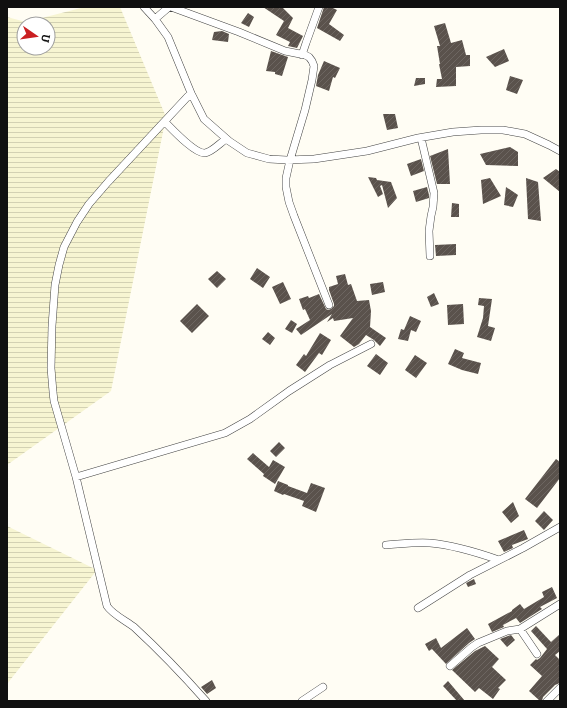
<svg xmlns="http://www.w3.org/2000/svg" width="567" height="708" font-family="Bitter,serif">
<defs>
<pattern id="farmland-rules" width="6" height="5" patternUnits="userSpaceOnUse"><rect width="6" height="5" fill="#f7f5d2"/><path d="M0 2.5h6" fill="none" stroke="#d3d1b3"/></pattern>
<pattern id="building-hatch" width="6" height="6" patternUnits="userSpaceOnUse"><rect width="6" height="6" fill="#5a524c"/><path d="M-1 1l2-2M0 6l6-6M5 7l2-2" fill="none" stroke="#6d6661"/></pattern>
</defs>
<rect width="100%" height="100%" fill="#fffdf4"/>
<!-- farmland -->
<path fill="url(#farmland-rules)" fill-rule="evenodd" d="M85,7H120L166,117L111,391L7,465V17L26,22ZM24,24H48V48H24Z
M7,526L97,570L7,684Z"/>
<!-- building -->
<path fill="url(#building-hatch)" d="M263,7H282L293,18L288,28L303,36L297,48L288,46L290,42L276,35L284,21Z
M324,7H331L337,10L329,24L344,35L340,41L317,28Z
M248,13L254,17L249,27L241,23Z
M445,23L451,43L462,40L466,55H470V66L456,67V86L436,87L437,79H442L439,64H440L437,46H440L434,26Z
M222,31L229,34L228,42L212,40L214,32Z
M504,49L509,61L495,67L486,57Z
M271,51L288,57L282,76L275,74V72L266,71Z
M324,61L340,68L335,78L333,77L329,91L316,86L318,75Z
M510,76L523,80L517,94L506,90Z
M416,78H425V84L414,86Z
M383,114H395L398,128L387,130Z
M510,147L518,152V166L486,165L480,154Z
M448,149L450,184H437L430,156Z
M421,159L424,171L411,176L407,164Z
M556,169L560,172V192L543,178Z
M368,177L376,178L377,180L391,182L397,198L388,208L382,185L380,186L383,194L378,197Z
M490,178L501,196L483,204L481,180Z
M526,178L538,182L541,221L528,219Z
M427,187L429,195V198L416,202L413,191Z
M506,187L518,195L513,207L504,205Z
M452,203L459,204V217H451Z
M456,244V255L436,256L435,245Z
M257,268L270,277L263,288L250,279Z
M217,271L226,279L217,288L208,279Z
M345,274L348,285L351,284L357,301L369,300L371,311L370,327L386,338L380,346L374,340L366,335L359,344L354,347L340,336L353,318L334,321L333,318L327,322L332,314L301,335L296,329L310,320L305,309L303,310L299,299L308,296L309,298L319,294L326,309L328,310L331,309L334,306V304L329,290V287L338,284L336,276Z
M283,282L291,299L280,304L272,287Z
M383,282L385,292L372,295L370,284Z
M434,293L439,304L431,307L427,297Z
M479,298L492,299L488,326L495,328L491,341L477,337L483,318L484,306L478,305Z
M197,304L209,316L192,333L180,321Z
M463,304L464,324L448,325L447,305Z
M410,316L421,321L416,332L411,330L408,341L398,339L401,329L404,330Z
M291,320L297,324L292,333L285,329Z
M268,332L275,338L270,345L262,339Z
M320,333L331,340L322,355L319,353L305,372L296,365L304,354L306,356Z
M455,349L464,353L462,358L481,363L478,374L462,370L448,364Z
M376,354L388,363L380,375L367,366Z
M415,355L427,363L416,378L405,370Z
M279,442L285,448L276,457L270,451Z
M253,453L269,467L273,460L285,467L275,484L263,476L264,474L247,459Z
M556,459L560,462V478L537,508L525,499Z
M278,481L288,485V486L307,493L311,483L325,488L316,512L302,506L304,501L284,494L283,495L274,491Z
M513,502L519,516L511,523L502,512Z
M544,511L553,520L544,530L535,521Z
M524,530L528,539L512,545L513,548L504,552L498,541Z
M474,579L476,584L468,587L466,583Z
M552,587L557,598L540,607L542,609L520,623L516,618L503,625L504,627L492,632L488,624L512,611V610L520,604L524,609L544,597L542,592Z
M536,626L551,642L560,634V651L555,655L560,660V683L555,685L543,697L542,701H540L529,691L542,676L530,665L536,659L537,660L540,658L547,649L531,631Z
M467,628L475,639L469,643L446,664L432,649L429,651L425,644L436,638L441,648Z
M511,635L515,640L507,647L500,639Z
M485,646L499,659L492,667L506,680L498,688L500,689L493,699L479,688L475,692L452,670L475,651Z
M212,680L216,688L207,694L201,687Z
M448,681L465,701H457L443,686Z"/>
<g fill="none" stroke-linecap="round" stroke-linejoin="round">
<defs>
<path id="minor" d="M144,7L155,19L168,37L191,93L204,119L229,141L247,153L269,159L287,160L314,159L367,151L418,138L453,132L481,130H503L525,134L549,145L560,151
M171,7L239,32L285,51L305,55L309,57L312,61L314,66L312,80L305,110L290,160L286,178V187L289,202L294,216L329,305
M155,19L169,7
M302,55L306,43L319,7
M191,93L108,182L89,204L77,222L64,247L59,265L55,285L52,326L51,368L53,392L54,401L76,477L107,606C112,614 126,621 134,627C159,650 183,675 206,701
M165,122C172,129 195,154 205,153C212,152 220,143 226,139
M421,138L434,193L433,207L431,216L429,231L430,256
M76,477L225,433L250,419L289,391L330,365L371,344
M386,545C401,544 415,542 430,543C454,545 476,552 499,560
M418,608L470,575L523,548L560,527
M520,629L537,654
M450,666L472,647L478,643L507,631L520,629L560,604
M302,701L323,687
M547,701L560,688"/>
</defs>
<!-- minor casing -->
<use href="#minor" stroke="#434343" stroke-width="8"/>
<!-- minor -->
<use href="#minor" stroke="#fff" stroke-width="7"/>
</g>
<!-- border -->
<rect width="567" height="708" fill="none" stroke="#101010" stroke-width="16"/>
<!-- north arrow -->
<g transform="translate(36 36) rotate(103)"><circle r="19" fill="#ffffff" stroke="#9f9f9f"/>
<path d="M0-3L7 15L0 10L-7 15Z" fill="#ca1f21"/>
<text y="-6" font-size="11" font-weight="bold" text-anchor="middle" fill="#101010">U</text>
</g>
</svg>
